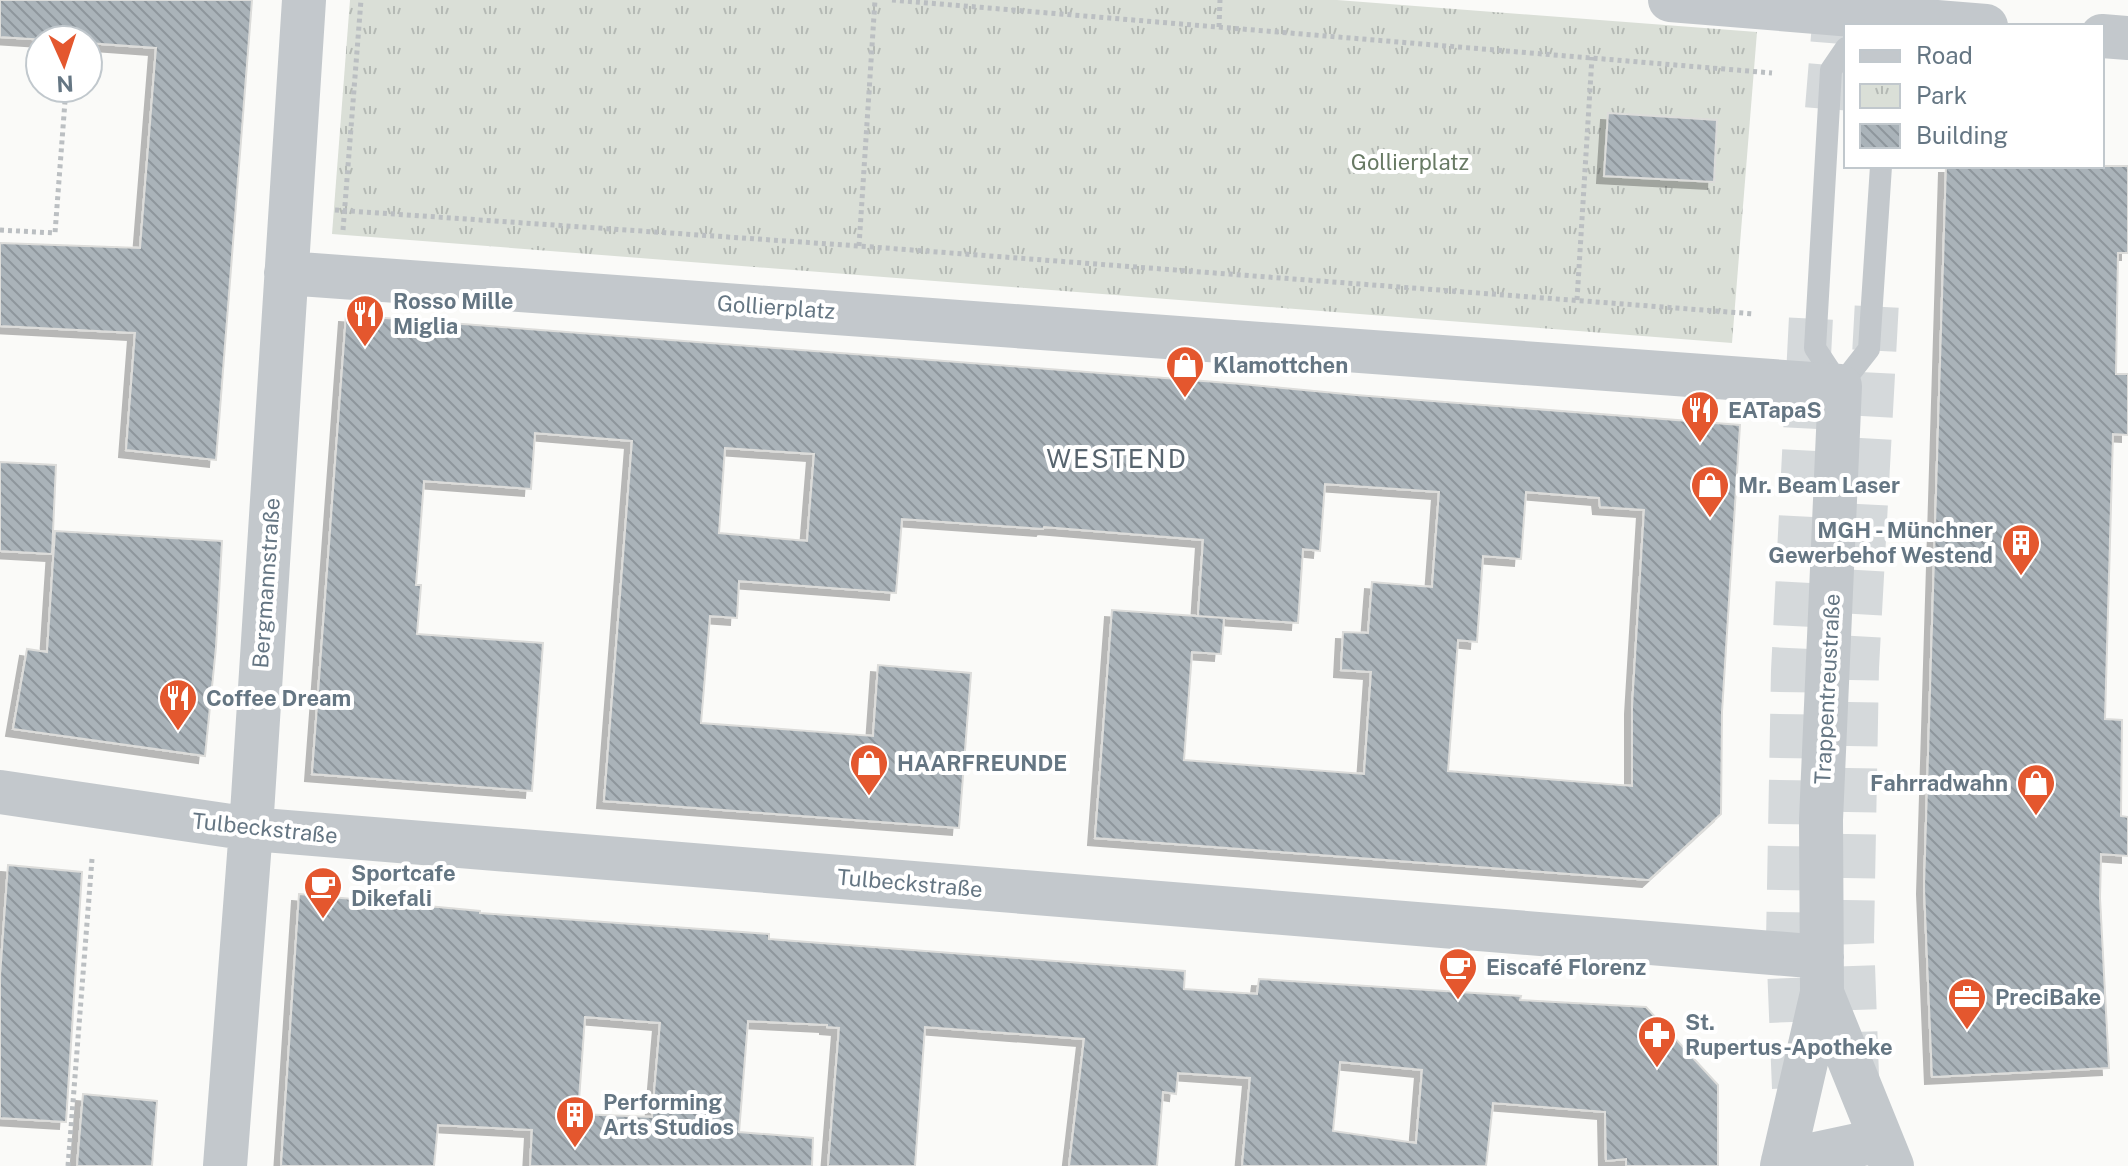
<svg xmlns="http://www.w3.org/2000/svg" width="2128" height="1166" font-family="'Public Sans',sans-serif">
<defs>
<pattern id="park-tufts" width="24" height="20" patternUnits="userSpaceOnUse" patternTransform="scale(2)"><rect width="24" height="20" fill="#dadfd7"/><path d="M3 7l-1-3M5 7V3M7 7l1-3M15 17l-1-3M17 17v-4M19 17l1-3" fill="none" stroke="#b4b9b4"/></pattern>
<pattern id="building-back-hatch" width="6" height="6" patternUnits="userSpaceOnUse" patternTransform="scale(2)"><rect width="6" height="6" fill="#aab3b9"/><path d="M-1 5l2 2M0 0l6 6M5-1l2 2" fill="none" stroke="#8e969c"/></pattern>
<filter id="shadow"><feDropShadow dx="-7" dy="7" stdDeviation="0" flood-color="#0004"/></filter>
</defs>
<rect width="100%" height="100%" fill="#fafaf8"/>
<!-- park -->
<path fill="url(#park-tufts)" d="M350,0H1337L1757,32L1732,343L332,234Z"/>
<!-- building -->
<path fill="url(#building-back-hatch)" stroke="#dcdcda" stroke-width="2" fill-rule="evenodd" filter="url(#shadow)" d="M0,0H252L216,460L126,450L135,333L0,326V243L140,248L156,48L88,43V40H47L0,37Z
M1608,113L1717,120L1714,182L1604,176Z
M1946,166H2128V253H2118L2116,374H2128V435L2113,434L2105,719L2122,720L2121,816L2128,817V856L2101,854L2100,898L2109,1068L1932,1077L1924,887Z
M346,315L1242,384L1356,395L1740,425L1722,712L1721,814L1649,880L1095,838L1112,610L1224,618L1221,654L1192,652L1184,760L1364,774L1371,672L1341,670L1343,632L1368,633L1372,582L1432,587L1439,492L1325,484L1320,551L1303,549L1298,623L1198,616L1203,540L1044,527L1043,529L902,519L896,593L739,581L737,618L710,616L701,723L873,736L878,665L971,673L959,828L604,801L632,441L535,433L531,489L424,481L416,585H421L417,634L543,643L532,791L312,774ZM725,448L814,454L807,541L719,533ZM1526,492L1599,498L1600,507L1644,510L1632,707V786L1448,771L1458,640L1477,642L1483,556L1521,559Z
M0,462L56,465L52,554L0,551Z
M55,531L222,541L216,647L205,756L13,729L27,649L47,652Z
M8,865L82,872L66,1122L0,1118V976Z
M299,894L480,911V913L769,934V939L1185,971L1184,989L1257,994L1259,979L1521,996L1520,1000L1646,1007L1718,1085V1166H1626V1159L1606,1161L1605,1112L1493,1103L1486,1166H1242L1250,1078L1178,1073L1176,1094L1163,1092L1157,1166H1069L1084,1039L925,1027L915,1166H828L839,1028L827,1027V1025L748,1021L739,1132L813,1138L812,1166H530L532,1130L438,1125L434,1166H281ZM585,1017L660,1023L652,1117L578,1114ZM1340,1062L1422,1070L1416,1143L1333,1131Z
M83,1094L157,1101L152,1166H77Z"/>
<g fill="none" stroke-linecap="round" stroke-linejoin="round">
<!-- highway-tunnel -->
<path stroke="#d5d9db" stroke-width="44" stroke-dasharray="44 22" stroke-linecap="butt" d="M1827,109L1836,0
M1857,1076L1852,938L1857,667L1877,301
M1794,1088L1788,941L1793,671L1812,297"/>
<!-- path -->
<path stroke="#bbbfc2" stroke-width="5" stroke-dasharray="4 4" stroke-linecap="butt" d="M892,0L1772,73
M1219,27L1220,0
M335,210L859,246L1755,314
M0,230L55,233L66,88
M343,230L361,0
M859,246L875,0
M1577,300L1592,57
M68,1166L92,859"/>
<!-- lane -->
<path stroke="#c3c8cc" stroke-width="22" d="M1846,48L1831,70L1815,348L1840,386L1869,349L1881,166"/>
<!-- street -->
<path stroke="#c3c8cc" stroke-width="44" d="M1670,0L1986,26
M2102,36L2128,38
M286,273L1840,386L1821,820L1822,993L1782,1166
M0,792L251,829L1822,957
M1822,993L1892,1166
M1783,1161L1881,1140
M225,1166L251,829L304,0"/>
</g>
<!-- icons -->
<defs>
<symbol id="restaurant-pin" viewBox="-11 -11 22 30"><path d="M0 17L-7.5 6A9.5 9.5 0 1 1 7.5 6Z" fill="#e4572e" stroke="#fff"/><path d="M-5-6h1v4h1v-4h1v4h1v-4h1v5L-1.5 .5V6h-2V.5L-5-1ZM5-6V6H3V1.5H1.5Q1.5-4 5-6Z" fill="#fff"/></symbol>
<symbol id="shop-pin" viewBox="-11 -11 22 30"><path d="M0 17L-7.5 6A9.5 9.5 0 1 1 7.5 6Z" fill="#e4572e" stroke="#fff"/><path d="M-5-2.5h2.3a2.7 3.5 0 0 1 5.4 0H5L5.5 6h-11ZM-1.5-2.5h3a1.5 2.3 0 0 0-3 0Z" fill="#fff"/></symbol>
<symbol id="building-pin" viewBox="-11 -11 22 30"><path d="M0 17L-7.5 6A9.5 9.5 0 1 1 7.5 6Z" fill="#e4572e" stroke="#fff"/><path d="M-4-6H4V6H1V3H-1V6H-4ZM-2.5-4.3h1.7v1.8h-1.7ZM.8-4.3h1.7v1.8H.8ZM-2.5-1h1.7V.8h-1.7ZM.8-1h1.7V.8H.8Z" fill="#fff"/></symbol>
<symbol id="cafe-pin" viewBox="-11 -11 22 30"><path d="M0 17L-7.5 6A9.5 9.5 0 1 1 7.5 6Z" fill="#e4572e" stroke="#fff"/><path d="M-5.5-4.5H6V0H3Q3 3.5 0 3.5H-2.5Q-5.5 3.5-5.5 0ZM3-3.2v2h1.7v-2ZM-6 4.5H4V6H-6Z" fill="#fff"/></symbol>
<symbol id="office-pin" viewBox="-11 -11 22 30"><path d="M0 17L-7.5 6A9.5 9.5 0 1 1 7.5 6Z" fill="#e4572e" stroke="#fff"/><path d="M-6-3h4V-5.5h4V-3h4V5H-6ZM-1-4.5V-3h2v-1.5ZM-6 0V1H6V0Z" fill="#fff"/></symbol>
<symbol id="pharmacy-pin" viewBox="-11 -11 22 30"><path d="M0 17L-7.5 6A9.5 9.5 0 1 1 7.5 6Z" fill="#e4572e" stroke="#fff"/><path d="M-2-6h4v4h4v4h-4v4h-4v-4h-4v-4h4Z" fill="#fff"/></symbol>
</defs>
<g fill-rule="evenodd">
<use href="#restaurant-pin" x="343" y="292" width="44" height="60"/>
<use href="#shop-pin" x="1163" y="343" width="44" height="60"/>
<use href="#restaurant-pin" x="1678" y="388" width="44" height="60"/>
<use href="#shop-pin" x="1688" y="463" width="44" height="60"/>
<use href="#building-pin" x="1999" y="521" width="44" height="60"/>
<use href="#restaurant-pin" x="156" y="676" width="44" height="60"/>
<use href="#shop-pin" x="847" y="741" width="44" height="60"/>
<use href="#shop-pin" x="2014" y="761" width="44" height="60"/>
<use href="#cafe-pin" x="301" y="864" width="44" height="60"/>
<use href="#cafe-pin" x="1436" y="945" width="44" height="60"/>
<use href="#office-pin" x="1945" y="975" width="44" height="60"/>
<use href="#pharmacy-pin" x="1635" y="1013" width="44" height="60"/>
<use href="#building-pin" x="553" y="1093" width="44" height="60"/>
</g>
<g text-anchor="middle" stroke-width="8" stroke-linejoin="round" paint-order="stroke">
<!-- park labels -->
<g font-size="22" fill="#687a64" stroke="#fff">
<text x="1410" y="170">Gollierplatz</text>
</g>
<!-- poi labels -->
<g font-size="22" font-weight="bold" fill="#657683" stroke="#fff" text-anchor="start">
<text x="393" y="309">Rosso Mille<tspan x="393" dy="25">Miglia</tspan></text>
<text x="1213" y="373">Klamottchen</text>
<text x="1728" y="418">EATapaS</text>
<text x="1738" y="493">Mr. Beam Laser</text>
<text x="1993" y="538" text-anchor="end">MGH - Münchner<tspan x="1993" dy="25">Gewerbehof Westend</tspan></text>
<text x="206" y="706">Coffee Dream</text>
<text x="897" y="771">HAARFREUNDE</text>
<text x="2008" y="791" text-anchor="end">Fahrradwahn</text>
<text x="351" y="881">Sportcafe<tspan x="351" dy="25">Dikefali</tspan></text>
<text x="1486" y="975">Eiscafé Florenz</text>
<text x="1995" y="1005">PreciBake</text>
<text x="1685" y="1030">St.<tspan x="1685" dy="25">Rupertus-Apotheke</tspan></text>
<text x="603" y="1110">Performing<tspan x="603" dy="25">Arts Studios</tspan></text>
</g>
<!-- street labels -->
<g font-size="22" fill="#657683" stroke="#fff">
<text transform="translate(776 307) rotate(4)" y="8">Gollierplatz</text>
<text transform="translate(266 583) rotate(-86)" y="8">Bergmannstraße</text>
<text transform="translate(1827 689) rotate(-87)" y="8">Trappentreustraße</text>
<text transform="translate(265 828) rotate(6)" y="8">Tulbeckstraße</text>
<text transform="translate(910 883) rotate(5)" y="8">Tulbeckstraße</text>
</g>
<!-- quarter labels -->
<g font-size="26" letter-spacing="2" fill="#57646e" stroke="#fff">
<text x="1117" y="468">WESTEND</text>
</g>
</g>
<!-- legend -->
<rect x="1844" y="24" width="260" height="144" fill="#ffffff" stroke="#c1c8cd" stroke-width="2"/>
<rect x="1860" y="50" width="40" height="12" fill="#c3c8cc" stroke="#c1c8cd" stroke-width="2"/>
<text x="1916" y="64" font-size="24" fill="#657683">Road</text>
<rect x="1860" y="84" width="40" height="24" fill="url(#park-tufts)" stroke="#c1c8cd" stroke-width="2"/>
<text x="1916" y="104" font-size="24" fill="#657683">Park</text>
<rect x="1860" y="124" width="40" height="24" fill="url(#building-back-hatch)" stroke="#c1c8cd" stroke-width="2"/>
<text x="1916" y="144" font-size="24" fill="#657683">Building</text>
<!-- north arrow -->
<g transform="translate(64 64) rotate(177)"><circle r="38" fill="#ffffff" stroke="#c1c8cd" stroke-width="2"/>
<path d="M0-6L14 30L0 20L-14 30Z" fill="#e4572e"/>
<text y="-12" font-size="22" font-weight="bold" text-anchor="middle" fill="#657683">N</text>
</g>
</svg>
